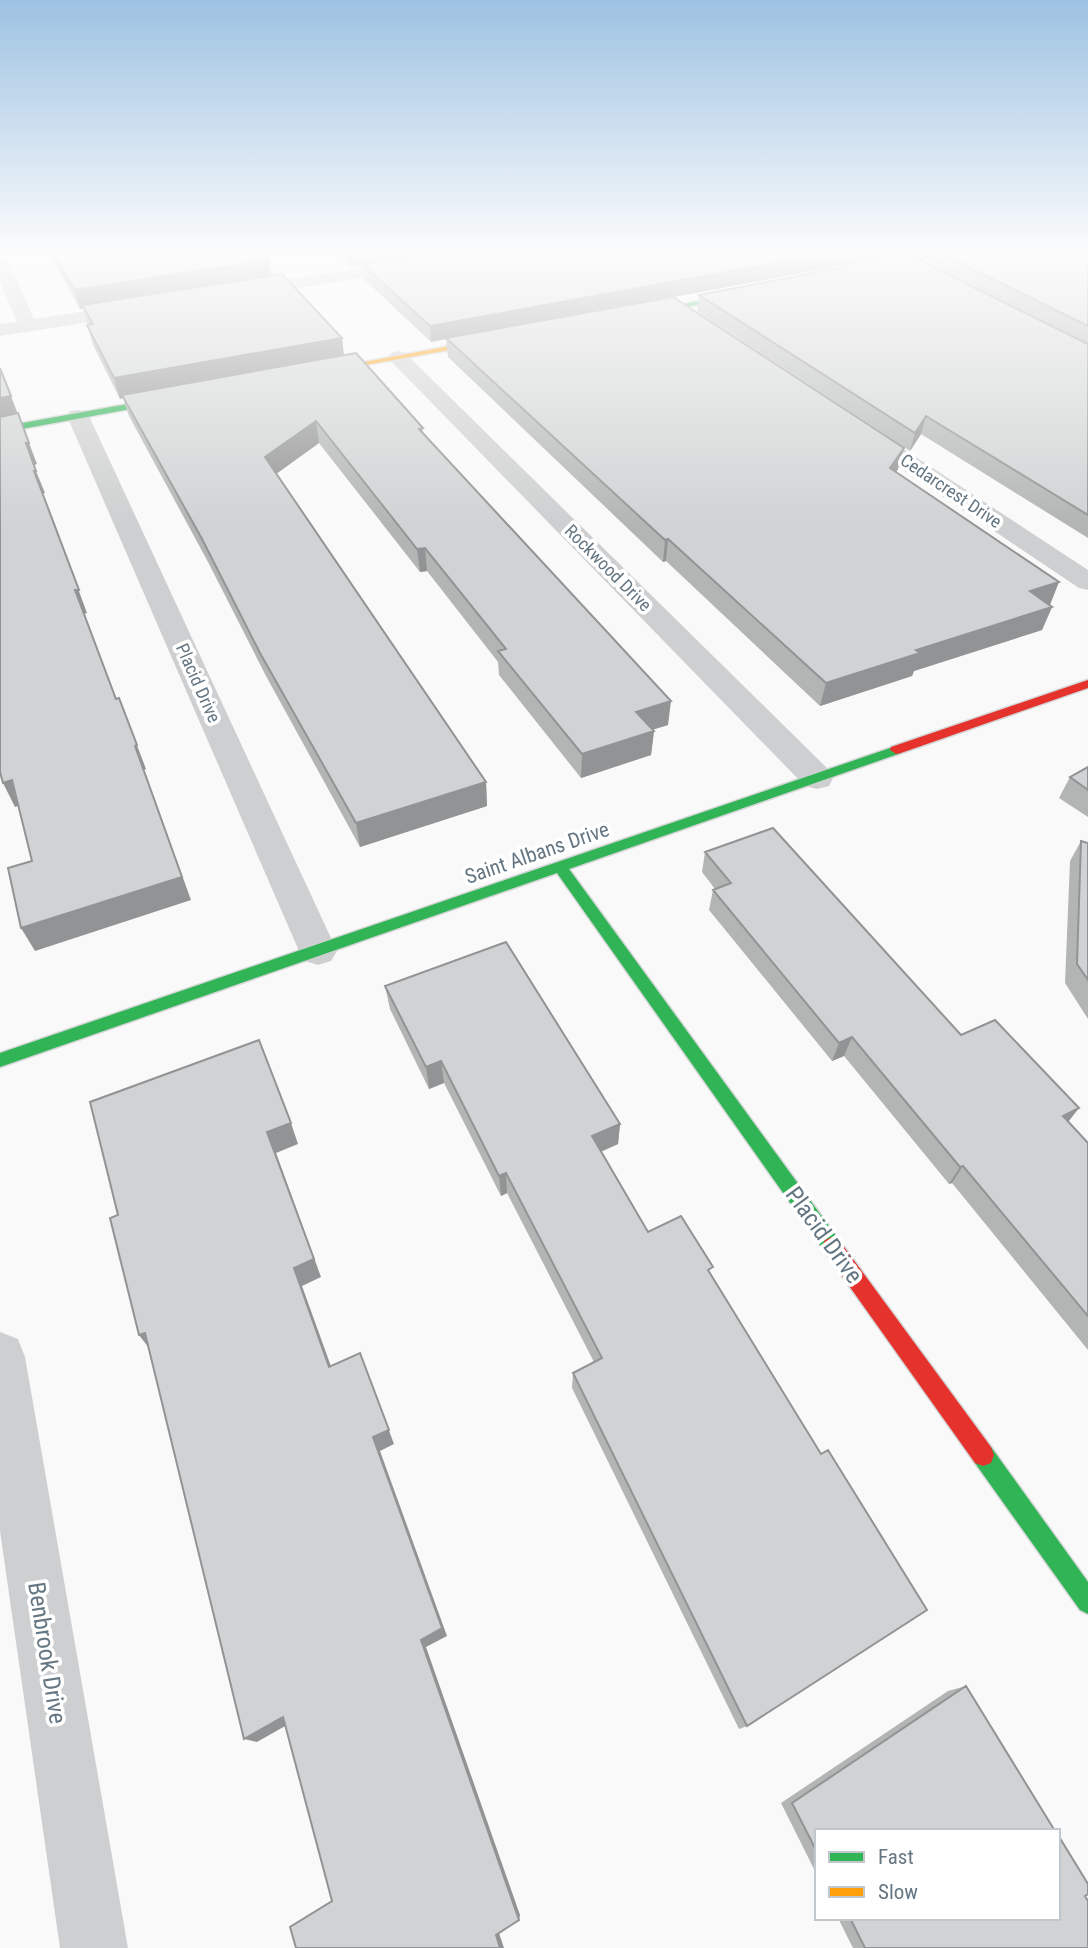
<svg xmlns="http://www.w3.org/2000/svg" width="1088" height="1948" font-family="'Roboto Condensed',sans-serif">
<rect width="100%" height="100%" fill="#f9f9f9"/>
<g fill="none" stroke-linecap="round" stroke-linejoin="round">
<defs>
<path id="fast" d="M939,253H954L866,272L862,270Z
M748,291L751,295L632,317L628,315Z
M177,395L180,396V400L0,433V427Z
M896,746L901,747V753L569,869L839,1240L842,1246L839,1252L832,1255L825,1252L557,873L0,1067V1053Z
M983,1444L991,1447L1088,1582V1614L1080,1610L975,1463L972,1455L975,1447Z"/>
<path id="slow" d="M497,337L500,341L315,374L311,372Z"/>
<path id="jam" d="M1088,680V688L901,753L896,754L890,750L891,747Z
M832,1237L839,1240L991,1447L994,1455L991,1463L983,1466L975,1463L825,1252L822,1246L825,1240Z"/>
</defs>
<!-- fast casing -->
<use href="#fast" stroke="#d5d6d7" stroke-width="3"/>
<!-- slow casing -->
<use href="#slow" stroke="#d5d6d7" stroke-width="3"/>
<!-- jam casing -->
<use href="#jam" stroke="#d5d6d7" stroke-width="3"/>
<!-- street -->
<path fill="#cecfd0" fill-rule="evenodd" d="M454,253H496L488,258L241,297L232,292L241,287Z
M877,253H898L949,281L946,285H934Z
M0,257L9,262L34,319L136,303L145,309L136,315L0,336V324L17,322L0,282Z
M398,351L405,353L829,770L833,778L829,786L817,789L805,786L391,361L388,357L391,353Z
M78,410L86,411L89,416L337,951L331,961L318,965L305,961L299,951L67,416L70,411Z
M856,421L864,423L1088,570V590L1079,588L848,433L845,428L848,423Z
M0,1332L18,1339L25,1357L128,1948H60L0,1531Z"/>
<!-- fast -->
<use href="#fast" fill="#30b455" fill-rule="evenodd"/>
<!-- slow -->
<use href="#slow" fill="#ff9f0a" fill-rule="evenodd"/>
<!-- jam -->
<use href="#jam" fill="#e5322d" fill-rule="evenodd"/>
</g>
<!-- wall -->
<path fill="#b3b5b5" d="M49,253H263L272,276L342,338L344,355L423,428V433L668,725L652,730L654,731L651,755L581,778L499,675L498,662L427,571L420,572L319,443L276,474L486,782L487,806L360,847L266,676L208,562L129,416L123,398L120,399L93,345L87,325H88L83,309H80Z
M336,253H436L351,267Z
M932,253H1088V538L921,434L910,451L697,311L699,295L929,265Z
M882,258L669,298L898,469L896,472L1052,607L1042,630L914,671L912,676L820,706L666,561L663,562L448,357L446,339L431,342L365,280L363,265Z
M1088,767V817L1059,798L1070,777Z
M1081,841L1088,843V1019L1065,983L1070,861Z
M705,852L961,1035L1068,1121L1088,1142V1350L952,1183L949,1184L844,1056L832,1061L709,910L713,890L715,889L702,872Z
M385,986L620,1124L618,1144L601,1152L648,1232L710,1274L747,1726L739,1729L572,1388L573,1373L594,1362L507,1193L501,1196L444,1083L429,1089L390,1009Z
M966,1686L817,1831V1875L781,1803L948,1691Z
M1085,1896L1088,1948H853L838,1918H1058Z"/>
<!-- shaded-wall -->
<path fill="#929394" d="M349,253H436L351,267Z
M830,253H883L882,258L448,339L446,338V339L431,342L430,326Z
M269,260L272,279L82,305L83,309H80L74,290Z
M342,338L344,358L122,395L123,398L120,399L114,378Z
M11,396L19,417L0,421V398Z
M926,416L921,434L910,451L915,433Z
M316,421L319,443L269,479L265,457Z
M26,443H29L37,464L34,465Z
M904,448L898,469L884,490L890,468Z
M34,471H36L45,493L43,494L87,613L84,614L75,590Z
M668,539L666,561L663,562L665,540Z
M425,548L427,571L420,572L417,549Z
M1059,582L1050,605L1021,614L1030,591Z
M1052,607L1042,630L914,671L912,676L820,706L826,683L916,650Z
M119,698L146,769L144,770L191,900L35,951L21,928L135,746Z
M671,701L668,725L634,735L636,712Z
M654,731L651,755L581,778L582,754Z
M12,780L24,804L15,807L3,783Z
M486,782L487,806L360,847L356,823Z
M852,1037L844,1056L832,1061L839,1043Z
M441,1061L444,1083L429,1089L426,1067Z
M1079,1108L1065,1126L1063,1116Z
M291,1123L298,1144L276,1153L321,1277L302,1286L337,1383L329,1367L294,1268L267,1132Z
M620,1124L618,1144L590,1156L592,1136Z
M963,1166L952,1183L949,1184L960,1167Z
M506,1173L507,1193L501,1196L499,1176Z
M145,1333L152,1352L139,1335Z
M360,1353L394,1444L380,1451L447,1636L426,1647L520,1915L519,1920L421,1640L373,1437Z
M283,1717L294,1721L257,1742L244,1739Z
M498,1930L504,1948H500L496,1935Z"/>
<!-- building -->
<path fill="#d0d2d3" stroke="#929394" stroke-width="2" d="M53,253H263L269,260L74,290Z
M437,253H830L430,326L363,265Z
M940,253H1088V326Z
M908,255L1088,344V515L926,416L915,433L699,295Z
M282,274L342,338L114,378L87,325L93,324L82,305Z
M673,297L904,448L890,468L1059,582L1030,591L1052,607L916,650L920,653L826,683L668,539L665,540L446,338Z
M356,353L423,428L419,429L671,701L636,712L654,731L582,754L498,651L506,649L425,548L417,549L316,421L265,457L486,782L356,823L260,653L202,539L122,395Z
M0,368L11,396L0,398Z
M18,413L29,443H26L36,471H34L79,590H75L116,699L119,698L137,745L135,746L182,877L21,928L8,868L32,861L12,780L3,783L0,772V417Z
M1088,767V790L1070,777Z
M773,828L961,1035L995,1020L1079,1108L1063,1116L1088,1143V1316L963,1166L960,1167L852,1037L839,1043L713,890L731,883L705,852Z
M1081,841L1088,843V980L1077,964Z
M506,942L620,1124L592,1136L648,1232L681,1216L713,1267L708,1270L821,1454L828,1450L927,1610L747,1726L573,1373L602,1358L506,1173L499,1176L441,1061L426,1067L385,986Z
M259,1040L291,1123L267,1132L314,1259L294,1268L329,1367L360,1353L389,1430L373,1437L442,1628L421,1640L519,1920L496,1935L500,1948H296L290,1927L332,1901L283,1717L244,1739L145,1333L139,1335L110,1218L118,1215L90,1102Z
M966,1686L1055,1831H817V1852L792,1803Z
M1058,1835L1088,1884V1894L1085,1896L1088,1901V1948H865L850,1918H1058Z"/>
<!-- sky -->
<linearGradient id="sky" x2="0" y2="1"><stop stop-color="#9dc2e2"/><stop offset="0.48" stop-color="#fcfcfc"/><stop offset="1" stop-color="#fcfcfc" stop-opacity="0"/></linearGradient>
<rect width="1088" height="526" fill="url(#sky)"/>
<g text-anchor="middle" stroke-width="7" stroke-linejoin="round" paint-order="stroke">
<!-- far-street labels -->
<g font-size="18" fill="#657683" stroke="#fff">
<text transform="translate(951 491) rotate(34)" y="6">Cedarcrest Drive</text>
<text transform="translate(608 568) rotate(45)" y="6">Rockwood Drive</text>
<text transform="translate(198 683) rotate(66)" y="6">Placid Drive</text>
</g>
<!-- street labels -->
<g font-size="21" fill="#657683" stroke="#fff">
<text transform="translate(537 853) rotate(-19)" y="7">Saint Albans Drive</text>
</g>
<!-- near-street labels -->
<g font-size="24" fill="#657683" stroke="#fff">
<text transform="translate(824 1235) rotate(54)" y="8">Placid Drive</text>
<text transform="translate(47 1653) rotate(81)" y="8">Benbrook Drive</text>
</g>
</g>
<!-- legend -->
<rect x="815" y="1829" width="245" height="91" fill="#ffffff" stroke="#c1c8cd" stroke-width="2"/>
<rect x="829" y="1852" width="35" height="10" fill="#30b455" stroke="#c1c8cd" stroke-width="2"/>
<text x="878" y="1864" font-size="21" fill="#657683">Fast</text>
<rect x="829" y="1887" width="35" height="10" fill="#ff9f0a" stroke="#c1c8cd" stroke-width="2"/>
<text x="878" y="1899" font-size="21" fill="#657683">Slow</text>
</svg>
